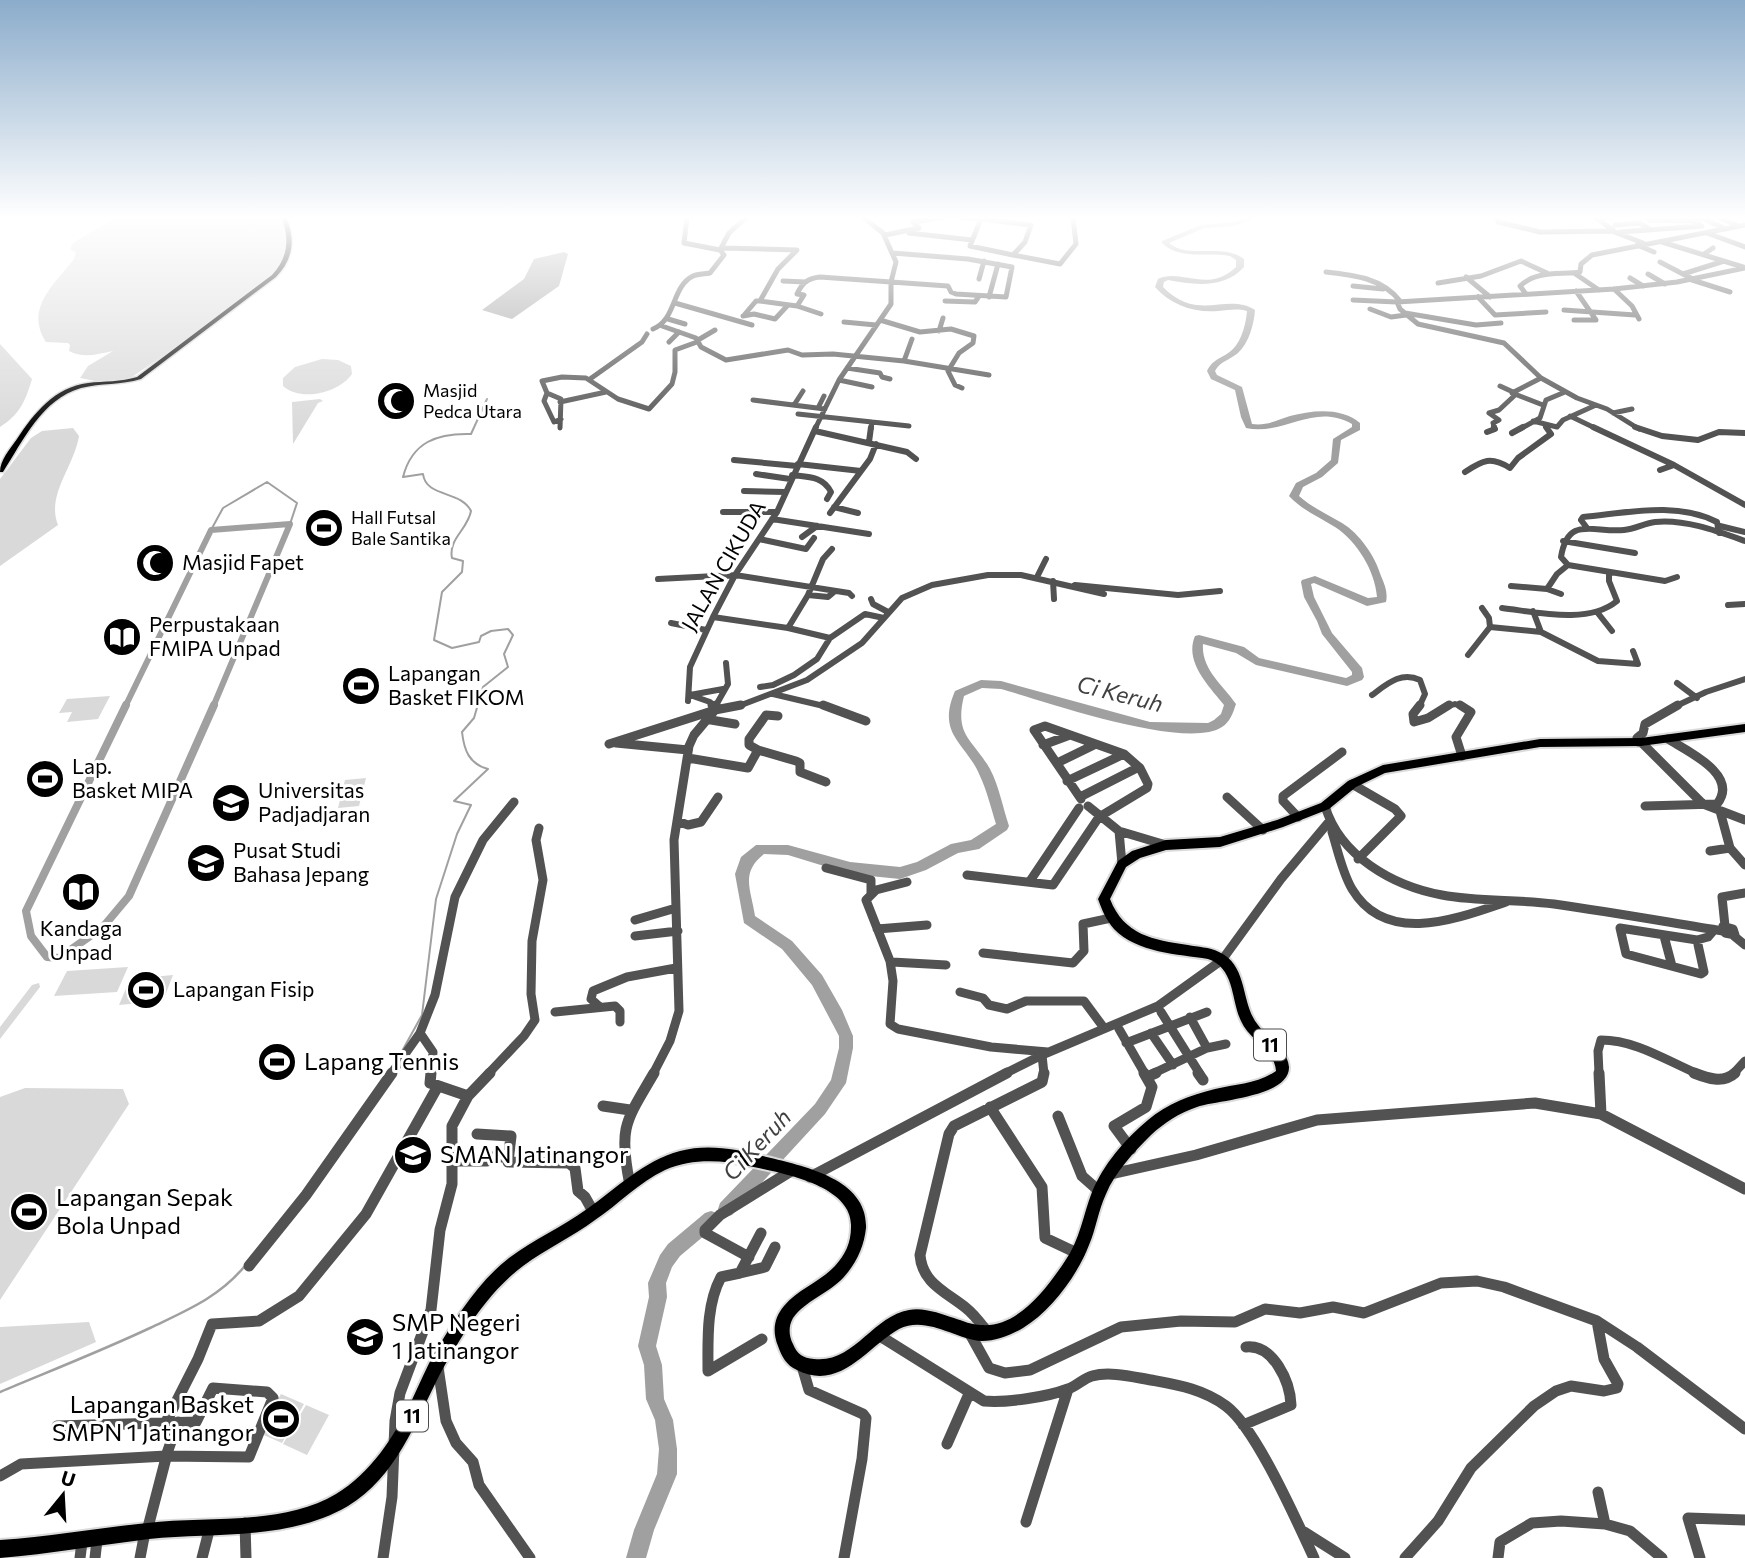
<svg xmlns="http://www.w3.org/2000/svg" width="1745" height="1558" font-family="Commissioner,sans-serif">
<rect width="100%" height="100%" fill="#fff"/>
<!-- green -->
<path fill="#d9d9d9" d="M116,217H279C287,236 289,257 272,273L201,330L129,379L100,382L80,378L88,366L113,351C97,354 84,359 69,351L70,345L68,343L46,342C24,308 55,284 74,259L76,253L70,249L73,243Z
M0,344L32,379C25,402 20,414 0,427Z
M322,359L338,360L351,366L352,374C339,393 301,402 283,386V378L295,367Z
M320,399L323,401L318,403L293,444L292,402Z
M73,428L79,436C74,467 46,495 58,525L0,566V479L31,438L42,431Z
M372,673L381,682L350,700L341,691Z
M110,696L98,719L67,722L72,712L59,713L67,699Z
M366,778L359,806L338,808L345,780Z
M128,967L117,992L54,996L67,971Z
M173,975L163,1001L119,1005L130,979Z
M39,983L40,987L0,1039V1027L32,985Z
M25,1088L123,1089L129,1104L0,1300V1097Z
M89,1322L96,1342L0,1384V1327Z
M281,1394L304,1404L282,1443L259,1433Z
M306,1405L329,1415L307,1455L283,1444Z"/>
<!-- water -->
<path fill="#a0a0a0" d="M564,252L568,254L559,286L512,319L482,310L524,279L534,259Z"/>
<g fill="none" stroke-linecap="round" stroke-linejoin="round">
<!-- stream-far1 -->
<path stroke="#a0a0a0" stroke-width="2" d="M211,530L223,508L267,482L297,503L290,524
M401,1053L422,1015L436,899L457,834L471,805L454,801L488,769C469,764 464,750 462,732L474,718L483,687L508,667L504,654L513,635L508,629L491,631L481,636L479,642L452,648L434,640L442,592L462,572L463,561L452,558C448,539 468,529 471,511C461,490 426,498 423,474L403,477C412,442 437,433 471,434L487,399"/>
<!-- stream -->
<path stroke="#a0a0a0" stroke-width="2.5" d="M0,1392C50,1371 101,1351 150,1328C185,1311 218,1298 244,1267"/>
<!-- canal-far1 -->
<path stroke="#a0a0a0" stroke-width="6" d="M125,707L211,530L290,524L213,707"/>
<!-- canal -->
<path stroke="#a0a0a0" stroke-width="8" d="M126,705L26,911L31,936L47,957L59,958L103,927L129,896L214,705"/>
<!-- river -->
<path fill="#a0a0a0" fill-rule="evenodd" d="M1252,217H1261L1233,226L1204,228L1169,243C1189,260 1222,242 1244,259V267C1224,289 1195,285 1168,280L1164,282L1163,287C1198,323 1227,292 1255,310C1254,324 1249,343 1238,353C1230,360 1220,361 1215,371L1217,375L1242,387L1252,424C1267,426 1277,420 1290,416C1312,410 1342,407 1360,423V430L1341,440L1338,463L1322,477L1303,487L1299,496C1311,507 1327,514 1342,523C1360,534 1375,556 1381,576C1385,585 1388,593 1386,602L1367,606L1314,583L1311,584L1314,597L1332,633L1362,668L1364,677L1362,680L1347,686L1256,665L1236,653L1203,644C1201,669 1223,685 1236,704C1233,713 1230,722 1222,727C1186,751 1044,701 1001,689L982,688L964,696C954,736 973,739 990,769C999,786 1003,808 1009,826L1007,830L979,849L958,853L926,870L900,879L850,874L788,855L764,854C740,873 751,889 755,916L792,941L822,975L842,1010L853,1036V1048L846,1083L825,1114L732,1215L726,1217L720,1215L718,1209L720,1203L815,1104L831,1080L839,1048V1036L812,985L782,949L744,923L735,874L741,857L756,845H788L850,862L900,867L917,862L951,844L971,840L996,824C991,808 987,791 980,776C966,742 936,735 955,691L981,680L1001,681L1150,722L1208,723L1214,720L1221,714L1224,705C1209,686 1184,662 1195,636L1199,635L1244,647L1259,658L1346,678L1352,675V672L1322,634L1317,621L1304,597L1301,582L1302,580L1315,576L1368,598L1377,597C1375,571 1357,541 1335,527C1319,517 1302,510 1289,496L1296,483L1316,473L1331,460L1333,439L1352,427V424C1314,402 1284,436 1246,428L1241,417L1235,390L1211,379L1207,371C1213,358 1224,358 1233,349C1242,340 1246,323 1247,311C1237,308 1229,310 1218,311C1194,313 1171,305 1155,287L1158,279C1181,268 1208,294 1236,267V260L1230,256C1207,251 1181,261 1162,243V241L1201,225L1233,222Z
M711,1211L717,1213L719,1219L717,1225L680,1256L672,1267L666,1283L667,1297L656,1346L662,1365L664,1399L673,1420L677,1449V1474L654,1530L646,1558H626L634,1530L657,1474L659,1449L655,1420L646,1399L644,1365L638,1346L649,1297L648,1283L660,1255L668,1244L705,1213Z"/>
<defs>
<path id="major" d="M281,217H286C296,239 293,260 276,277L141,379C121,385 101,383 81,388C42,399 23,441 3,472H0C0,460 10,449 17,439C34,413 55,387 88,383C104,381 121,382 137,377L272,275C288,258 290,238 281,217Z"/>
<path id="highway" d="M1745,724V732L1641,746L1540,747L1385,773L1356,787L1329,809L1283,827L1220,847L1166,850L1140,858L1126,867L1110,899C1124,935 1153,940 1188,945C1198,947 1209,947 1219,952C1249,966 1240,1003 1258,1025C1268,1039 1287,1048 1289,1067C1290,1097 1218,1100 1197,1107C1179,1113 1164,1123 1151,1135C1134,1152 1115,1172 1106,1194C1098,1211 1096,1229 1089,1245C1077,1276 1051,1311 1023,1328C1011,1335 996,1341 982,1341C955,1339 926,1315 899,1329C867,1347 840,1392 797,1370C786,1365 782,1357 778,1346C772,1331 774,1318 784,1306C798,1289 820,1282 835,1266C845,1255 851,1243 851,1227C853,1185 782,1173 749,1166C722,1160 692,1158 665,1170C639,1182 619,1204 595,1220C572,1237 546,1249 523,1266C500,1283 482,1306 466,1330C457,1345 447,1360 439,1376C415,1423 396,1477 348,1506C288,1541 215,1532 149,1539C99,1545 50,1554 0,1558V1540C49,1537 98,1528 147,1523C206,1516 283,1526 336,1494C370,1474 394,1437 411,1402C419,1385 426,1368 435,1352C456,1318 477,1283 509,1258C533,1240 562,1227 587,1209C617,1188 643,1161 680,1151C710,1143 741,1150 771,1158C807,1167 868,1180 866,1228C864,1247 856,1264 843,1278C829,1293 805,1301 793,1318C788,1327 789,1336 793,1344C797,1354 803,1358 814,1359C853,1364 873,1316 909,1310C924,1307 941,1314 954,1318C963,1321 972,1325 981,1325C1018,1328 1047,1288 1065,1261C1080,1240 1083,1215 1092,1192C1103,1165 1125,1139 1148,1120C1167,1104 1190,1095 1215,1089C1236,1084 1257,1084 1276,1071C1275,1050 1249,1040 1241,1021C1231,1000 1235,968 1208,959C1178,954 1137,953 1114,929C1106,920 1102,910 1098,899L1118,861L1132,851L1166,840L1220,837L1277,820L1321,803L1348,781L1383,765L1540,739L1641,738Z"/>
</defs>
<!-- major casing -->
<use href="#major" stroke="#dbdbdb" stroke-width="3"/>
<!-- highway casing -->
<use href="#highway" stroke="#dbdbdb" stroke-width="4"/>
<!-- minor-far3 -->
<path stroke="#525252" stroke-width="5" d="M955,217L981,219
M1495,217L1498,222L1540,232L1612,231L1643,243
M1595,217L1614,231
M1719,217L1738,226
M1603,218L1613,217
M981,219L1031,225L1025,242L1013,255L970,246Z
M1704,219L1726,229
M1649,220L1694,221
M1615,225L1639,223L1648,228
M1620,232L1702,226L1694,221L1705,217
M909,233L972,240
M1707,233L1745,247
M885,235L919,228L913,222L946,217
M1662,242L1743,267
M1637,245L1654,252
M723,248L797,250L778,269L760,301H756L745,314
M720,250L729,233L747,217
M1704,254L1713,248
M1013,255L1060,264L1076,244L1073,217
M1660,262L1683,274
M1326,272C1354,275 1382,278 1400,301
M1574,273L1599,290
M1648,274L1665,284
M1466,277L1490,297
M1630,278L1643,286
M1691,278L1683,274L1724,261
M979,279L984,261
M1689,279L1730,292
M783,281L806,282
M1438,283L1481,276L1521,261L1547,273
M1353,286L1383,289
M1614,289L1632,306L1639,319
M1526,294L1520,286C1537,270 1559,275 1580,272L1581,264L1592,255L1745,225
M989,297L998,264
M1478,297L1495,315L1546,312
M1353,300L1397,302L1614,289L1677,282L1745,268
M760,301L797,306L804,295L797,294C802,283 808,278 820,277L948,286L951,292L956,294L1006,297L1012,267L968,259L893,253
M945,301L975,302L979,296
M1397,302L1400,309L1418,324L1504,343L1541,378L1577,398L1607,409L1639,429
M675,303L752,325
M797,306L821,314
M1370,309L1391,317L1406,315
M1564,310L1635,315
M1405,313L1476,325L1501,323
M743,316L754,314L775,319L788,305
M668,319L685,324
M880,320L920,332L951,329L974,336L973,343L959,353L948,371L955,385L962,388
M1574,320H1596L1576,291
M844,322L876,325
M662,326L696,338L701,347L726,360L788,350L802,355L833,354L904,361L912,339
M653,329C677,319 671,287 693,276C697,274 705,274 710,273L724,255L720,250L684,243L687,217
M939,331L943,318
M698,340L715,330
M669,342L679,332
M904,361L989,375
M847,368L880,373L882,377L890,379
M1541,378L1512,393L1543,405
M590,379L642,342L647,334
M839,380L872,387
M1500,386L1513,392
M547,393L561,399L560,428
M753,400L825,409
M560,402L606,392
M794,405L803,391
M818,408L824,396
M1613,413L1632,409
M798,414L909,426
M1570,416L1597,429
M561,419L554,422L544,401L547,393L542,381L562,377L586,378L618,399L649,409L672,384L675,372V350L697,342
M1533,421L1557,427L1563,420L1596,405
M815,429L839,380L891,304V282L896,262L883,233L863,217
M871,429L872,422
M1495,429L1493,423L1499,420L1489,413L1499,410L1514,396
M1520,429L1540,418L1546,400L1565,392"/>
<!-- minor-far2 -->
<path stroke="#525252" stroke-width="6" d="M1593,427L1674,465L1745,505
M1635,427L1662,436L1698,440L1719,432L1745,433
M815,431L907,452L916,459
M1487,432L1495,429L1494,427
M1512,433L1523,427
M869,442L871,427
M734,460L797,466
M798,464L861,471
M1660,470L1674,465
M1465,472C1483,460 1491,456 1510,468L1518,458L1551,434L1546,427
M756,474L790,479
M792,475C808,477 823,476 831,492L827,499
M744,491L785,492
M834,507L858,513
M723,512H777
M830,513L870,459L876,444
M772,519L869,534
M1720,526L1745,532
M1587,528L1581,520L1583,517C1626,513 1677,501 1717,522L1719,533
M802,537L817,526
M759,539L806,549L814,538
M1563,541L1635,553
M1037,577L1046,559
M1677,577L1665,581L1568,565L1561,557C1568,515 1593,533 1624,530C1635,529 1645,523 1655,522C1685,519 1717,531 1745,541
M658,579L735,575L849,593L852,596
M1053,581L1054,599
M1075,585L1178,595L1220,591
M1511,586L1547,589L1557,574L1568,565
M1547,589L1561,594
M808,595L828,597L835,591
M871,599L873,604L888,612
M1728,605L1745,604
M1482,608L1489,618L1490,627
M1502,608C1536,612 1588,625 1617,601L1609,581V572
M1533,611L1541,632
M1597,612L1612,631
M713,617L788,628L808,595L823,559L832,549
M671,623L706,630
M788,628L830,638
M1468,655L1490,627L1541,632L1598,661L1638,664L1633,651
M1677,683L1697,698
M760,687L773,685L794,675L817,659L830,638L865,614L884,618
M773,694L828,707
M690,695L723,689
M690,695L710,702L713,707
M1372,695C1387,684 1401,671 1420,680L1425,694L1419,707
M688,701L690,667L713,617L735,575L777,512L816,427
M715,707L728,684L726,663
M736,707L807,680L862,643L902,598L932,585L988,575H1021L1104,594
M1445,707L1455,704L1464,707
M1674,707L1706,692L1745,679"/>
<!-- minor-far1 -->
<path stroke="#525252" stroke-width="9" d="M712,705L715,710
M823,705L866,721
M1420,705L1413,714L1414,722L1428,718L1449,705
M1460,705L1471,712L1456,737L1462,756
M715,708L716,705
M711,720L735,724
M1638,742L1637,738L1643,733L1645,724L1678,705
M1641,742L1703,804L1745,820
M616,743L688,750
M609,744L715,710L741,705
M1043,745L1070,735
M758,750L796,761L800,763V772L826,782
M688,758L748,768L758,750L749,745V739L766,715L778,716
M1057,763L1096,744
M1067,781L1124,754
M1352,784L1395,809L1401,816L1358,859
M1080,797L1139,767
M1227,797L1263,830
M1088,806L1119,831L1122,864
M1325,806C1340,856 1393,886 1442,895C1479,902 1517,899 1554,904C1611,912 1667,922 1723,931
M1645,806L1717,804C1740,775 1687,751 1668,739
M1298,817L1283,801V796L1342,752
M677,821L688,825L701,822L718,797
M1119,831L1166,845
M1332,832C1338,851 1342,872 1352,889C1386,946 1456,919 1506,902
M1730,848L1745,865
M1710,851L1730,848L1720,811
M826,868L871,880V894
M967,875L1053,885L1099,817L1147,788L1148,784L1140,768L1124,754L1045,726L1034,730L1081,799
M1030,881L1079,808
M907,882L876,890L866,900L890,961L893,981L890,1024L898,1029L991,1047L1048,1052
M635,920L676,908
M1723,926L1733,929L1735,935L1725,933Z
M1725,926L1722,897L1745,893
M1620,928L1697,940L1704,972L1701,974L1626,954Z
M877,929L927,925
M635,936L678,931
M1664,936L1672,966
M1734,936L1745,945
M1697,940L1708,937L1714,930
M983,953L1073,963L1084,951L1083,924L1111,918
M892,962L946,965
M960,992L983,998L989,1005L1007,1009L1026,1001H1084L1104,1028
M600,1007L591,999L593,991L627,977L676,968
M555,1012L615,1006L620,1011V1022
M1161,1012L1200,1074
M1190,1017L1207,1048
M1119,1029L1145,1074
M420,1033L433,1052L431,1074
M1151,1033L1173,1065
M1126,1043L1207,1012
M1042,1055L1044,1074
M391,1074L420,1033L435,995L455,897L483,840L514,802
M488,1074L524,1036L535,1020L531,994L532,941L543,880L536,840L539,828
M653,1074L670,1041L679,1011L674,840L689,746L694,735L715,710
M1004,1074L1042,1055L1158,1006L1222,960L1281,879L1328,823
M1152,1074L1207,1048L1226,1044
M1599,1074L1598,1051L1601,1040C1636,1040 1667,1061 1698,1074
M1733,1074L1745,1061"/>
<!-- minor -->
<path stroke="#525252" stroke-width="11" d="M431,1073L430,1083L468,1096
M1198,1073L1203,1080
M1599,1073L1601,1114
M1694,1073C1707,1078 1723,1084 1735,1073
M1147,1077L1156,1073
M603,1106L630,1110
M990,1107L1042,1187L1045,1238L1079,1254
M1058,1116L1082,1176L1099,1191
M477,1134L511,1136L508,1162L569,1163L575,1168L578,1191L585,1197L594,1213
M1131,1149L1114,1126L1146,1107L1152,1087L1144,1073
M452,1161H487L493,1157H508
M1111,1174L1196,1155L1317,1120L1535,1103L1601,1114L1745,1189
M810,1177L1007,1073
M630,1185C618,1127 626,1121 654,1073
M761,1233L740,1273L721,1277C706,1305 708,1340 708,1371L762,1339
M749,1257L705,1233V1230L720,1215L791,1171
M249,1266L306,1195L392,1073
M740,1273L765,1267L775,1247
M1597,1321L1637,1347L1745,1429
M969,1332L989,1368L1005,1373L1030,1370L1121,1327L1181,1321L1235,1322L1265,1309L1300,1313L1333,1307L1364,1313L1441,1283L1477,1281L1504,1287L1597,1321L1604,1359L1618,1384L1617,1388L1604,1391L1571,1386L1556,1391L1534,1406L1471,1468L1438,1521L1405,1558
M988,1333C981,1324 975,1315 966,1308C946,1292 922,1283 920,1255L949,1134L954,1126L1042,1082L1044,1073
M880,1336L984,1401C1006,1403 1047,1397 1068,1389C1077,1386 1084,1378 1092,1376C1110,1371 1133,1377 1151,1380C1178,1385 1203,1389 1226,1406C1256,1428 1297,1522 1314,1558
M802,1366L809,1390L863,1414L866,1418L862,1459L844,1558
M438,1367L446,1421L456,1443L473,1462L479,1485L530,1558
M166,1422L198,1359L212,1324L259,1321L299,1296L366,1214L438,1086
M1243,1425L1291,1405C1290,1381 1273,1344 1246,1347
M947,1444L969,1394
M166,1456L178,1422
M0,1476L21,1464L166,1456L249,1457L273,1398L267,1392L213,1388L196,1422L57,1426
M1026,1522L1068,1389
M245,1523L246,1558
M1605,1524L1630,1531L1662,1558
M147,1531L166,1458
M1304,1532L1345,1558
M80,1558L82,1542
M95,1558L97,1540
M140,1558L145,1532
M202,1558L210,1527
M383,1558L392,1497L395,1421L400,1393L431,1310L440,1230L452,1184V1126L468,1096L490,1073
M1498,1558L1500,1542L1532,1523L1561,1521L1605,1524L1598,1492
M1700,1558L1688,1518L1745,1520"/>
<!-- major -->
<use href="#major" fill="#000" fill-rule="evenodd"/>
<!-- highway -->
<use href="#highway" fill="#000" fill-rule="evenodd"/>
</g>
<!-- sky -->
<linearGradient id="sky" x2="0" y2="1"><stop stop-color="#8baccb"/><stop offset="0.5" stop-color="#fff"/><stop offset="1" stop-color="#fff" stop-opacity="0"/></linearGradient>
<rect width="1745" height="435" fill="url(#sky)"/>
<!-- icons -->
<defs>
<symbol id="mosque-disc" viewBox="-11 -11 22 22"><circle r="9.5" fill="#000" stroke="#fff"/><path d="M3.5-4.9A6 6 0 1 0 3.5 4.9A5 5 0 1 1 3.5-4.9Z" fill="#fff"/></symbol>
<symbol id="stadium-disc" viewBox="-11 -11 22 22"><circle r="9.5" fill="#000" stroke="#fff"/><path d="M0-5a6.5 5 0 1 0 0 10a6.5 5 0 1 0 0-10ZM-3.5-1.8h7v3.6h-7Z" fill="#fff"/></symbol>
<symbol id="library-disc" viewBox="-11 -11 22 22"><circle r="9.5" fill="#000" stroke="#fff"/><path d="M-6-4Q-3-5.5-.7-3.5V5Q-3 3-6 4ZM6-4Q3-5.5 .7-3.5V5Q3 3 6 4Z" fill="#fff"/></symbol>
<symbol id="university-disc" viewBox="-11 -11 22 22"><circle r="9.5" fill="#000" stroke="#fff"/><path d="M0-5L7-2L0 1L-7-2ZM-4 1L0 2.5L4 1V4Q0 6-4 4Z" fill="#fff"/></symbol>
<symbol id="school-disc" viewBox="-11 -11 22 22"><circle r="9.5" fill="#000" stroke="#fff"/><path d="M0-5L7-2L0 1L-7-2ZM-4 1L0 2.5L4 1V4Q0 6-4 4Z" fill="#fff"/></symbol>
</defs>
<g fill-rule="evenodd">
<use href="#mosque-disc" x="374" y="379" width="44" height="44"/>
<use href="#stadium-disc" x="302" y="506" width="44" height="44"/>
<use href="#mosque-disc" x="133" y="541" width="44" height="44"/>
<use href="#library-disc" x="100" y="615" width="44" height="44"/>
<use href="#stadium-disc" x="339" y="664" width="44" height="44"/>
<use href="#stadium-disc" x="23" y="757" width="44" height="44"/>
<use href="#university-disc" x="209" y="781" width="44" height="44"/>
<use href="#university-disc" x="184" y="841" width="44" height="44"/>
<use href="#library-disc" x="59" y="870" width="44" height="44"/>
<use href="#stadium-disc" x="124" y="968" width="44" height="44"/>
<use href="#stadium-disc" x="255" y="1040" width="44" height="44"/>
<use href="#school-disc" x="391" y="1133" width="44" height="44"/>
<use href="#stadium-disc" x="7" y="1190" width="44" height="44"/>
<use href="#school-disc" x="343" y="1315" width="44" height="44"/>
<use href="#stadium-disc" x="259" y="1397" width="44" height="44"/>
</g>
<g text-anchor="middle" stroke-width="6" stroke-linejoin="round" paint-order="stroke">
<!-- far-poi labels -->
<g font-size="18" fill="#000" stroke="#fff" text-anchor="start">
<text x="423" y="397">Masjid<tspan x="423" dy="21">Pedca Utara</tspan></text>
<text x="351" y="524">Hall Futsal<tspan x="351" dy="21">Bale Santika</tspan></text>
</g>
<!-- shield labels -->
<g fill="#fff" stroke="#4c4c4c" stroke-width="2">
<rect x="1254" y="1029.5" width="32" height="31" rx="5"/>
<rect x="396" y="1400.5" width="32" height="31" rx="5"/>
</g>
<g font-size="19" font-weight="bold" fill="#000">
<text x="1270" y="1052">11</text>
<text x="412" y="1423">11</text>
</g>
<!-- poi labels -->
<g font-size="21" fill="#000" stroke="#fff" text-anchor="start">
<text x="182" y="570">Masjid Fapet</text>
<text x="149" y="632">Perpustakaan<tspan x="149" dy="24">FMIPA Unpad</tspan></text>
<text x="388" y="681">Lapangan<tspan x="388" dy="24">Basket FIKOM</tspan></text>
<text x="72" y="774">Lap.<tspan x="72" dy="24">Basket MIPA</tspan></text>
<text x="258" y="798">Universitas<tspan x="258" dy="24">Padjadjaran</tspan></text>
<text x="233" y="858">Pusat Studi<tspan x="233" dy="24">Bahasa Jepang</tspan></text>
<text x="81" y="936" text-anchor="middle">Kandaga<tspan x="81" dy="24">Unpad</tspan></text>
<text x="173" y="997">Lapangan Fisip</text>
</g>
<!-- street labels -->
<g font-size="21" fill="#000" stroke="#fff">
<text transform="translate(724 566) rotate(-60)" y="7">JALAN CIKUDA</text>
</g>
<!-- water labels -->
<g font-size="23" font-style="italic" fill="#414141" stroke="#fff">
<text transform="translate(1120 694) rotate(14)" y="8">Ci Keruh</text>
<text transform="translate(757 1145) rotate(-47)" y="8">Ci Keruh</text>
</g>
<!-- near-poi labels -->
<g font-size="24" fill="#000" stroke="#fff" text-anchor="start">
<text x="304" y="1070">Lapang Tennis</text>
<text x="440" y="1163">SMAN Jatinangor</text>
<text x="56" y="1206">Lapangan Sepak<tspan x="56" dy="28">Bola Unpad</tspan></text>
<text x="392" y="1331">SMP Negeri<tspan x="392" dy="28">1 Jatinangor</tspan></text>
<text x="254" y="1413" text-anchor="end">Lapangan Basket<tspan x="254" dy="28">SMPN 1 Jatinangor</tspan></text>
</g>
</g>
<!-- north arrow -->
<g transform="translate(63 1495) rotate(18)" stroke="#ffffff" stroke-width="5" paint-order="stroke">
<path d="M0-5L12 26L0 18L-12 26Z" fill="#000000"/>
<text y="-10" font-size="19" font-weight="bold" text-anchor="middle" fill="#000000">U</text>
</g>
</svg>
